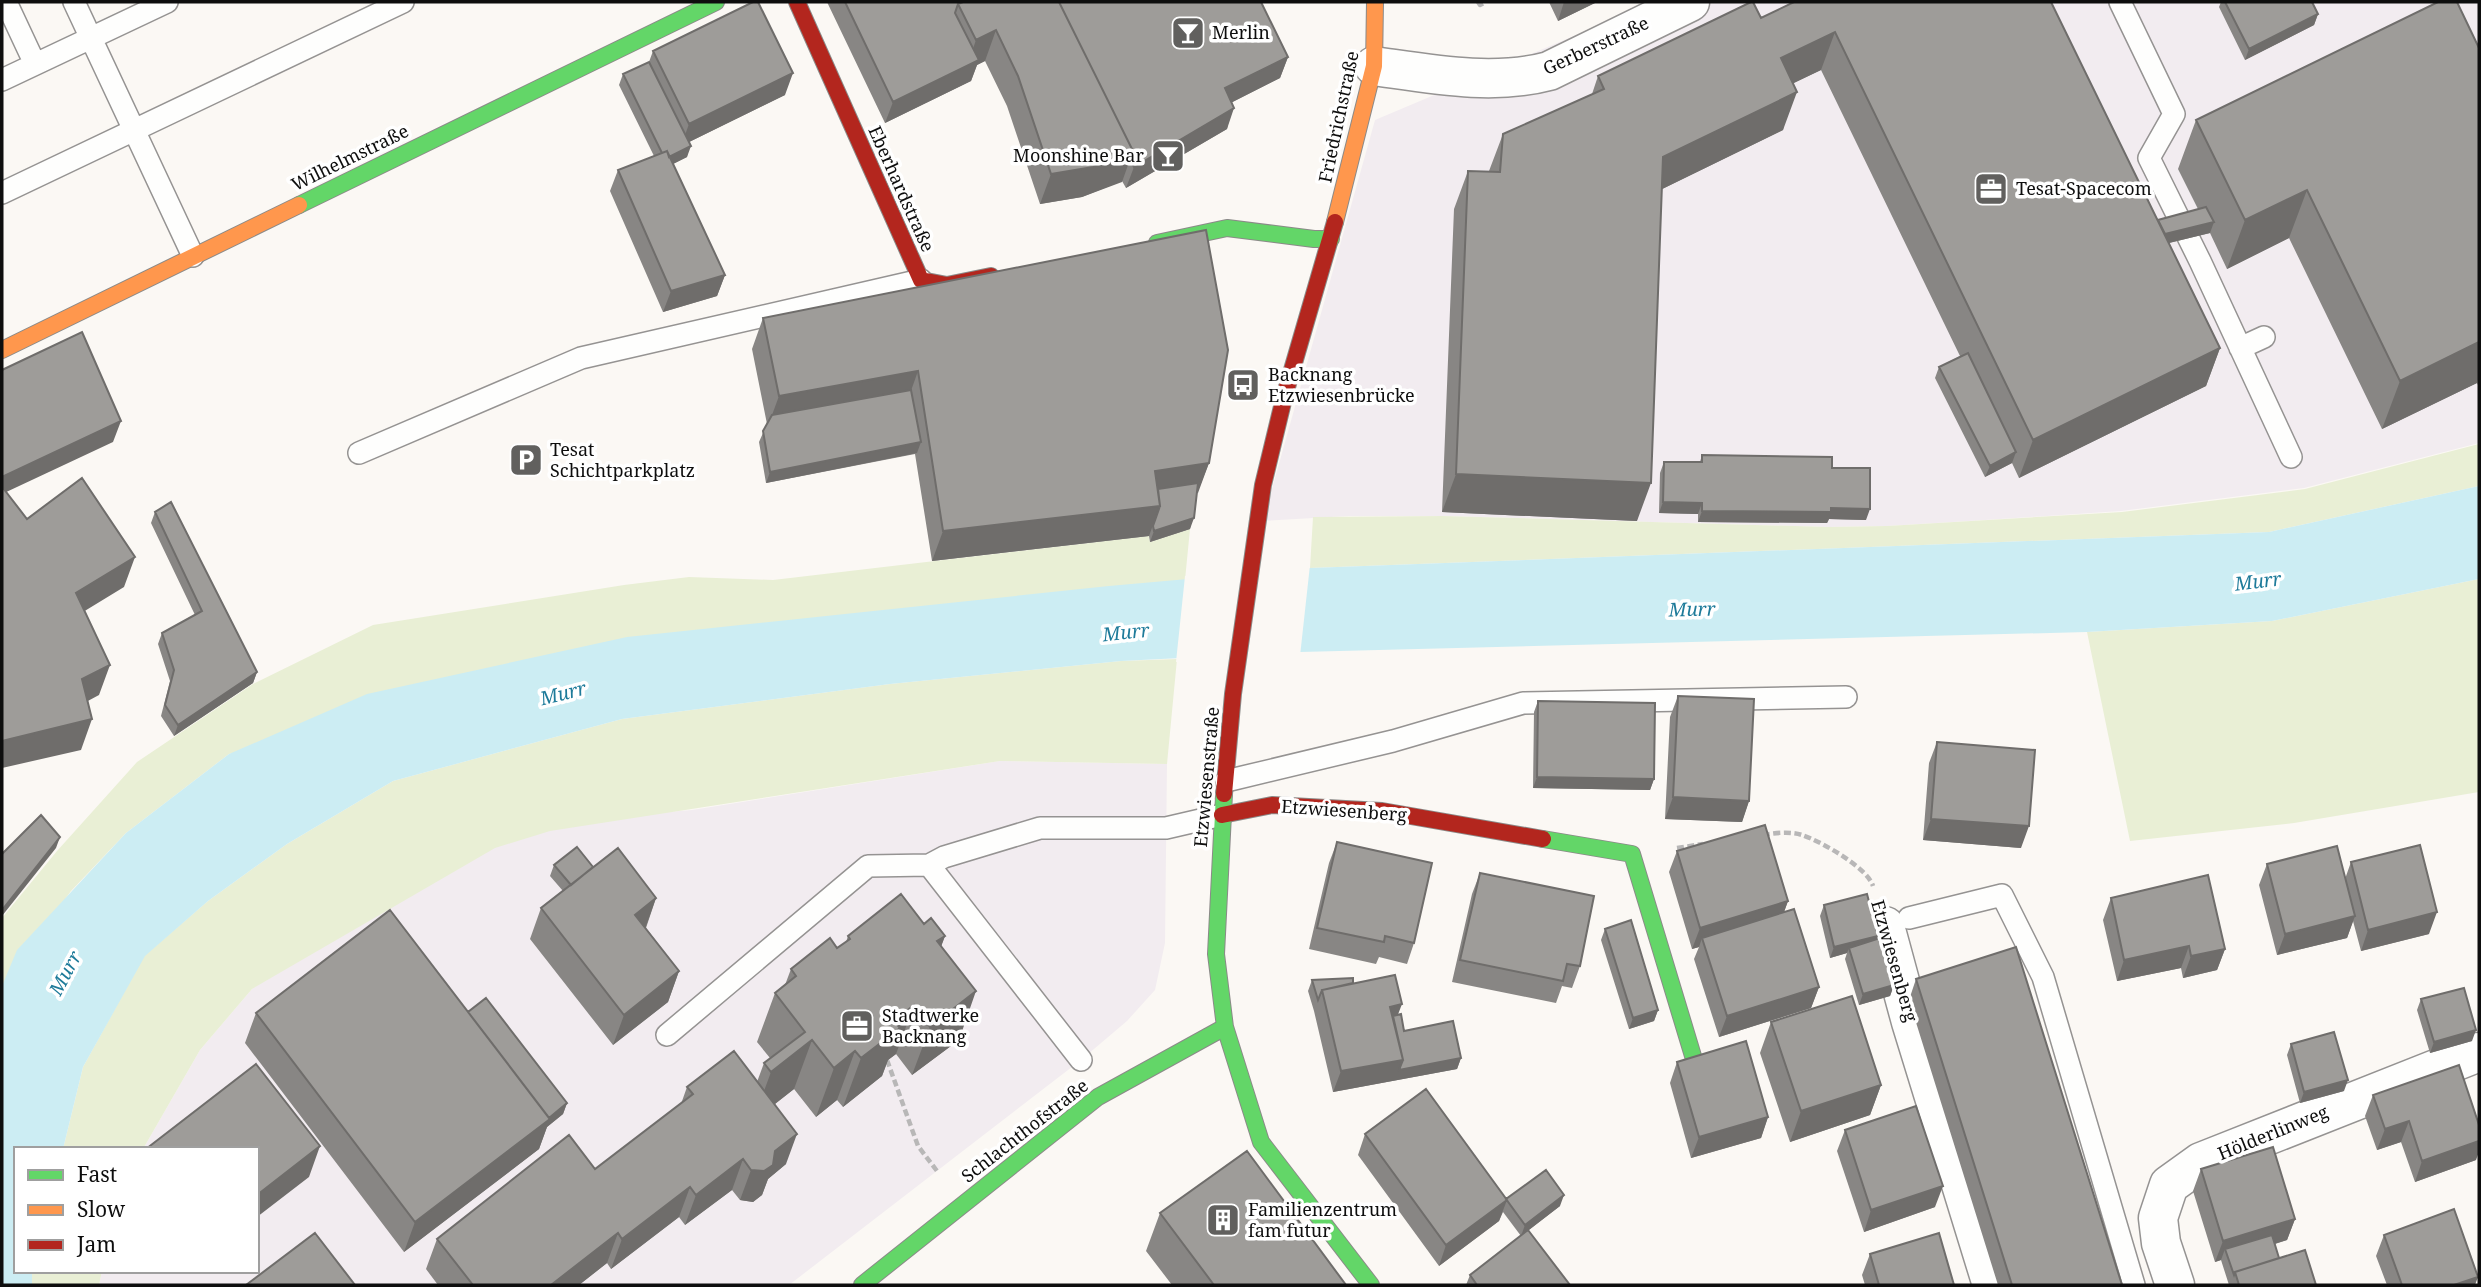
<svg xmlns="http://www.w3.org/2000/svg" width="2481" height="1287" font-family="'Noto Serif',serif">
<rect width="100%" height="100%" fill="#fbf8f4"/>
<!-- industrial -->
<path fill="#f2ecf0" d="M1654,2H2479V443L2304,488L2121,511L1985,520L1887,526L1828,527L1443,516H1349L1263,521L1375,120Z
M1000,761L1167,764L1165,943L1155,990L1127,1021L1081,1060L789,1285H99L102,1271H257V1149H143L200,1050L252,989L579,764L618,816L692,810Z"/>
<!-- green -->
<path fill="#e9efd5" d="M2479,444V486L2269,532L1310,568L1313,517L1443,516L1828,527L1887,526L2122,512L2305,489Z
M1190,529L1185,580L946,605L229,754L126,833L71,891L2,986V918L57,851L137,762L253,684L373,625L624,585L689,577L773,580L1149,536L1150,542Z
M2479,579V792L2294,823L2130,841L2087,632L2272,621Z
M1177,659L1167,764L1000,761L550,831L495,848L252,989L200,1050L143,1149H63L83,1067L144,956L208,901L287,844L393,781L622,719L890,684L1121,661Z
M32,1271H102L99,1285H32Z"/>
<!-- water -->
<path fill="#ccedf3" d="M2479,486V579L2272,621L2087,632L1300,652L1121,661L890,684L622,719L393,781L287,844L208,901L145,956L83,1067L63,1149H16V1271H32V1285H2V986L17,950L126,833L229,754L367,694L627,637L1109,586L1310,568L2269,532Z"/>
<!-- pier -->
<path fill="#fbf8f4" d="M1310,565L1300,656L1176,662L1185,576Z"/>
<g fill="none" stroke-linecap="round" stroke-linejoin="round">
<defs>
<path id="lane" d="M6,2L35,64
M74,2L193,256
M2120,2L2174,114L2149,158L2200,261L2291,457
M2,80L167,2
M2,193L403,2
M2240,348L2264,337
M359,453L581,358L921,280
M1226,781L1393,741L1523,703L1846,697
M1909,918L2002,895L2043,977L2134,1285
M667,1035L868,866L929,865
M1081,1060L929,865L944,857L1040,828H1166L1222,815"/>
<path id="street" d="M1374,66C1431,74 1493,86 1549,71L1690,2
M1885,926L1911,1022L1992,1285
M2175,1285L2161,1243L2158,1218L2169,1185L2201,1162L2479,1052"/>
<path id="fast" d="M299,205L716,2
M1157,243L1227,228L1314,239H1331
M1224,794L1216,954L1225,1027L1261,1142L1371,1285
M1543,839L1632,854L1693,1056
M862,1285L1098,1097L1225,1027"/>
<path id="slow" d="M1335,222L1374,66L1375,2
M2,350L299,205"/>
<path id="jam" d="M797,2L921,280L947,285L991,276
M1224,794L1233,694L1263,485L1285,394L1335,222
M1222,815L1272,805L1382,811L1543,839"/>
</defs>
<!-- lane casing -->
<use href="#lane" stroke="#959392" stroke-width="24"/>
<!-- street casing -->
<use href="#street" stroke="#959392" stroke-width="41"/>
<!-- fast casing -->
<use href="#fast" stroke="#8b8a88" stroke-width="18"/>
<!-- slow casing -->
<use href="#slow" stroke="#8b8a88" stroke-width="18"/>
<!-- jam casing -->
<use href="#jam" stroke="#8b8a88" stroke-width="18"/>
<!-- path -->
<path stroke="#b8b7b7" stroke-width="4.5" stroke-dasharray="7 3.5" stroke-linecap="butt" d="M1478,2L1480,5L1486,2
M1763,835C1775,833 1790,831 1802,835C1820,841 1867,867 1873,886
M1677,848L1703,844
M887,1060L918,1146L937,1171"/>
<!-- lane -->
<use href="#lane" stroke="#fefefd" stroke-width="21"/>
<!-- street -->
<use href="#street" stroke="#fefefd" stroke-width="38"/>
<!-- fast -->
<use href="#fast" stroke="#63d668" stroke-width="16"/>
<!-- slow -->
<use href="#slow" stroke="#ff974d" stroke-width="16"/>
<!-- jam -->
<use href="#jam" stroke="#b3261e" stroke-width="16"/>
</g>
<!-- wall -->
<path fill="#888684" d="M827,2H1261L1288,57L1280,78L1232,102L1227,129L1126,188L1122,181L1082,197L1040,204L1007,106L985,61L977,65L971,81L885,123Z
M1549,2H1597L1558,21Z
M1794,2L2158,220L2198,209L2178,169L2196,120L2479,48V387L2477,383L2382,429L2289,238L2227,269L2210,233L2169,243L2220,348L2206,386L2019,478L2012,463L1985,477L1935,378L1939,367L1960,356L1821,70L1793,83L1783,130L1662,189L1637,521L1442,512L1454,209L1468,171H1489L1503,134L1592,94L1598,76L1761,18Z
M2221,2H2312L2318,14L2314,25L2245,60L2219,7Z
M653,51L785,95L689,142L687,157L673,164L725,275L717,296L663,312L610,191L618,170L654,156L619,85L623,74L649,62Z
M763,318L1209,463L1197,493L1190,529L1150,542L1149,536L932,561L915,454L766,483L759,442L767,424L752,349Z
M1702,455L1832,468L1866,520L1829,519L1827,523L1698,522V514L1659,513L1660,473L1664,462H1700Z
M155,512L257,672L253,683L174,736L161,716L170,681L158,644L162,633L195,615L151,523Z
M1678,696L1749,801L1742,822L1665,819L1670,717Z
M1538,701L1654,779L1650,790L1533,788L1534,712Z
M1937,742L2021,848L1923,840L1929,763Z
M1337,842L1414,943L1407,964L1379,957L1376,964L1309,949L1329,863Z
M1677,851L1788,901L1784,912L1819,987L1811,1008L1719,1037L1694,959L1699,947L1692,949L1669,872Z
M2351,862L2429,934L2361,951L2353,921L2347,938L2277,955L2259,885L2267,864L2345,879Z
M554,865L593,868L656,898L646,928L679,971L668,1002L613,1045L530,939L541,908L563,891L550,876Z
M1480,873L1580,966L1572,988L1562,986L1556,1003L1452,982L1472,894Z
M2111,898L2225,949L2217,970L2183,978L2181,968L2117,981L2103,920Z
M1824,905L1878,936L1877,939L1894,985L1890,996L1859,1005L1845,959L1847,953L1830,958L1820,916Z
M924,924L945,936L941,946L959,1040L912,1075L896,1054L888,1060L882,1076L843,1107L837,1100L816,1117L794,1089L775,1104L786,1164L768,1179L762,1195L753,1202L740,1200L732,1190L685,1225L679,1217L611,1269L607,1263L579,1285H438L426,1269L437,1239L595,1169L681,1104L687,1087L757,1082L764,1063L770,1058L757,1042L775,993L785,985L791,969L837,948L846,942L848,936Z
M1605,929L1658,1010L1654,1021L1629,1029L1601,940Z
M1916,979L2122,1285H1998L1909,1000Z
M1312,980L1353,983L1398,1014L1404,1031L1461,1058L1457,1069L1333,1092L1314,1011L1308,991Z
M2421,999L2472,1041L2430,1053L2417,1010Z
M468,1012L567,1103L563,1114L547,1127L539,1149L404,1252L245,1043L256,1013Z
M1771,1022L1881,1085L1870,1115L1790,1142L1760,1053Z
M2291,1044L2344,1091L2300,1103L2287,1055Z
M1677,1062L1768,1117L1761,1138L1691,1158L1670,1083Z
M2373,1095L2476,1160L2415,1182L2401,1142L2377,1150L2365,1116Z
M1845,1130L1935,1207L1864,1232L1837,1151Z
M1365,1134L1506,1199L1560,1206L1521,1236L1503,1212L1499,1221L1439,1266L1358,1155Z
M2201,1169L2295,1219L2287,1240L2275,1244L2279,1258L2316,1285H2229L2221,1260L2215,1262L2193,1191Z
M1160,1213L1346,1285H1172L1146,1251Z
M2384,1235L2475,1285H2387L2376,1256Z
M1870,1254L1954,1285H1865L1862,1275Z
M1470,1275L1570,1285H1466Z"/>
<!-- shaded-wall -->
<path fill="#6f6d6b" d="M1564,2H1597L1558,21Z
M2318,14L2314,25L2245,60L2249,49Z
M996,30L985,61L977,65L971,81L885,123L893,102L967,66L976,40Z
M1835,32L1821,70L1767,96L1781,58Z
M1288,57L1280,78L1217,110L1225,88Z
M793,73L785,95L681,146L689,124Z
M1797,92L1783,130L1650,195L1663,157Z
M1234,108L1227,129L1126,188L1134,167Z
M691,146L687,157L661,170L665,159Z
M1133,151L1122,182L1082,197L1040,204L1051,174Z
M2307,190L2289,238L2227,269L2245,220Z
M2214,222L2210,233L2140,250L2144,239Z
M725,275L717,296L663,312L671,291Z
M2479,342V377L2477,383L2382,429L2400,381Z
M2220,348L2206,386L2019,478L2033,440Z
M918,371L907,402L768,426L779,396Z
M121,421L113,442L2,494V477Z
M921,442L917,453L766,483L770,472Z
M2016,452L2012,463L1985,477L1990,466Z
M1209,463L1198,493L1149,501L1155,471Z
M1456,474L1651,483L1637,521L1442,512Z
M1663,502L1702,503L1698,514L1659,513Z
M1160,506L1149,536L932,561L943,531Z
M1831,508L1870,509L1866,520L1829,519L1827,523L1698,522L1702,511Z
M1194,518L1190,529L1150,542L1154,531Z
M135,557L124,587L65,623L76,593Z
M110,665L99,695L71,710L82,679Z
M257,672L253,683L174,736L178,725Z
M92,719L81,750L2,768V741Z
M1537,777L1654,779L1650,790L1533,788Z
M1673,797L1749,801L1742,822L1665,819Z
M1931,819L2029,826L2021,848L1923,840Z
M60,837L56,848L2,916V910Z
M656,898L645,929L635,915Z
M1788,901L1780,923L1702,938L1699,947L1692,949L1700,928Z
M2437,912L2429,934L2361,951L2368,930Z
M2355,916L2347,938L2277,955L2285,934Z
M945,936L927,985L937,941Z
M1878,936L1874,947L1849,948L1847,953L1830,958L1834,947Z
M2189,946L2181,968L2117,981L2124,960Z
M2225,949L2217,970L2183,978L2191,956Z
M679,971L668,1002L613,1045L624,1015Z
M1894,985L1890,996L1859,1005L1863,994Z
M1819,987L1811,1008L1719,1037L1727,1016Z
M976,991L959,1040L912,1075L930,1027Z
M1402,1004L1394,1025L1390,1007Z
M914,1005L896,1054L888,1060L882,1076L843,1107L861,1058L894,1021Z
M1658,1010L1654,1021L1629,1029L1633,1018Z
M2476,1030L2472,1041L2430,1053L2434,1042Z
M812,1040L794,1089L753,1121L771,1072Z
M855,1051L837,1100L816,1117L834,1068Z
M1461,1058L1457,1069L1333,1092L1341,1071L1403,1060Z
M2348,1080L2344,1091L2300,1103L2304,1092Z
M1881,1085L1870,1115L1790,1142L1801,1111Z
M567,1103L563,1114L547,1127L539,1149L404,1252L415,1222Z
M1768,1117L1761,1138L1691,1158L1699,1137Z
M2409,1121L2401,1142L2377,1150L2385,1129Z
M797,1134L786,1164L768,1179L762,1195L753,1202L740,1200L751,1170Z
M2479,1141V1152L2476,1160L2415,1182L2422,1161Z
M320,1146L309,1177L257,1217V1195Z
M743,1159L732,1190L685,1225L696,1195Z
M1943,1186L1935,1207L1864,1232L1871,1210Z
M690,1187L679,1217L611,1269L622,1239Z
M1564,1195L1560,1206L1521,1236L1525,1225Z
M1507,1200L1499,1221L1439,1266L1446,1245Z
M2295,1219L2287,1240L2228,1258L2225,1249L2221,1260L2215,1262L2223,1241Z
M618,1233L607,1263L579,1285H551Z
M2478,1277L2475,1285H2454Z"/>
<!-- building -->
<path fill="#9e9c99" stroke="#6f6d6b" stroke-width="2" d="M753,2H758L793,73L689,124L653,51Z
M845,2H963L958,4L955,13L979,60L893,102Z
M963,2H1059L1133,151L1093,167L1051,174L1018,76L996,30L976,40L958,4Z
M1059,2H1261L1288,57L1225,88L1234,108L1134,167L1130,159L1133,151Z
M1751,2H1753L1761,18L1794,2H2051L2220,348L2033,440L1835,32L1781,58L1797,92L1663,157L1651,483L1456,474L1468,171L1500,172L1503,134L1604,89L1598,76Z
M2225,2H2312L2318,14L2249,49Z
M2438,2H2457L2479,48V342L2400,381L2307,190L2245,220L2196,120Z
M649,62L691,146L669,157L667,151L662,153L623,74Z
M667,151L725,275L671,291L618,170Z
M2206,207L2214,222L2165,234L2158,220Z
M1206,230L1228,350L1209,463L1155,471L1160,506L943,531L918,371L779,396L763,318Z
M82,332L121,421L2,477V370Z
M1968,353L2016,452L1990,466L1939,367Z
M911,390L921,442L770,472L763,431L772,415Z
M1702,455L1832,457V468H1870V509L1831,508V512L1702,511V503L1663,502L1664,462H1702Z
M82,478L135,557L76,593L110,665L82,679L92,719L2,741V488H3L27,519Z
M1198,483L1194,518L1154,531L1153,526L1160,506L1158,489Z
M171,502L257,672L178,725L165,705L174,670L162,633L202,611L155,512Z
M1678,696L1754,699L1749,801L1673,797Z
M1538,701L1655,703L1654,779L1537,777Z
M1937,742L2035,750L2029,826L1931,819Z
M41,815L60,837L2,910V854Z
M1765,825L1788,901L1700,928L1677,851Z
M1337,842L1432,863L1414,943L1385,936L1384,942L1317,928Z
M2420,845L2437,912L2368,930L2351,862Z
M2337,846L2355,916L2285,934L2267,864Z
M577,847L593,867L571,885L554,865Z
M618,848L656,898L635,915L679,971L624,1015L541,908Z
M1480,873L1594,896L1580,966L1567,964L1563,981L1460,960Z
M2208,875L2225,949L2191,956L2189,946L2124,960L2111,898Z
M901,894L924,924L931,918L945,936L937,941L976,991L930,1027L914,1005L894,1021L900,1028L861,1058L855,1051L834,1068L812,1040L771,1072L764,1063L805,1032L775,993L796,976L791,969L830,938L837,948L850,939L848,936Z
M1867,894L1878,936L1834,947L1824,905Z
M1794,909L1819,987L1727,1016L1702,938Z
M390,910L550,1119L415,1222L256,1013Z
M1631,920L1658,1010L1633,1018L1605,929Z
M1880,938L1894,985L1863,994L1849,948Z
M2016,947L2122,1285H2012L1916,979Z
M1395,975L1402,1004L1390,1007L1403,1060L1341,1071L1322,990Z
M1353,978V983L1322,990L1318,1000L1312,980Z
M2464,988L2476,1030L2434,1042L2421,999Z
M1852,996L1881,1085L1801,1111L1771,1022Z
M486,998L567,1103L549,1118L468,1012Z
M1401,1014L1404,1031L1453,1021L1461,1058L1399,1070L1403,1060L1393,1016Z
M2334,1032L2348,1080L2304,1092L2291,1044Z
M1746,1041L1768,1117L1699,1137L1677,1062Z
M734,1051L797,1134L775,1151L773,1165L764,1171L751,1170L743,1159L696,1195L690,1187L622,1239L618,1233L551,1285H473L437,1239L569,1135L595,1169L693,1094L687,1087Z
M256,1064L320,1146L257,1195V1149H146Z
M2459,1065L2479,1125V1141L2422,1161L2409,1121L2385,1129L2373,1095Z
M1426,1089L1507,1200L1446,1245L1365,1134Z
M1916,1106L1943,1186L1871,1210L1845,1130Z
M2273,1147L2295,1219L2223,1241L2201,1169Z
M1247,1151L1346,1285H1214L1160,1213Z
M1546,1170L1564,1195L1525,1225L1506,1199Z
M2454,1209L2478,1277L2454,1285H2402L2384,1235Z
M1528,1230L1570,1285H1477L1470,1275Z
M315,1233L355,1285H246Z
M1939,1233L1954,1285H1879L1870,1254Z
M2272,1235L2279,1258L2235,1272L2234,1275L2225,1249Z
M2305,1250L2316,1285H2239L2235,1272Z"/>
<!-- icons -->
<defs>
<symbol id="bar-square" viewBox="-11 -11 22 22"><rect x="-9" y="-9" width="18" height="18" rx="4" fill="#61605e" stroke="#fff"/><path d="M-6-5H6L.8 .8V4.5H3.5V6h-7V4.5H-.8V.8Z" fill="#fff"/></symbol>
<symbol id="office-square" viewBox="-11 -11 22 22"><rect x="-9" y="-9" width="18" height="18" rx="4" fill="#61605e" stroke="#fff"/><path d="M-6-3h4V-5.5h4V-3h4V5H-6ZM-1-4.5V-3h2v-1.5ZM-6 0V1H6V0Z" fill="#fff"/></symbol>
<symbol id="bus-square" viewBox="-11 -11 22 22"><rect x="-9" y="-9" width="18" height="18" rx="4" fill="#61605e" stroke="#fff"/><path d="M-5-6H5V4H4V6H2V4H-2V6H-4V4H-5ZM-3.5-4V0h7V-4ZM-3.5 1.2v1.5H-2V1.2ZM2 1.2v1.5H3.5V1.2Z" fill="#fff"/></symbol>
<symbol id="parking-square" viewBox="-11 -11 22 22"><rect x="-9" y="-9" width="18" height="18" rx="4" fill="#61605e" stroke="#fff"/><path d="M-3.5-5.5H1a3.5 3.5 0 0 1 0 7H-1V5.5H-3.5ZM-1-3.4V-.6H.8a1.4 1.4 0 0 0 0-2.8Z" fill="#fff"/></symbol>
<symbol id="building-square" viewBox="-11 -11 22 22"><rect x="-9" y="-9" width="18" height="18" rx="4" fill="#61605e" stroke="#fff"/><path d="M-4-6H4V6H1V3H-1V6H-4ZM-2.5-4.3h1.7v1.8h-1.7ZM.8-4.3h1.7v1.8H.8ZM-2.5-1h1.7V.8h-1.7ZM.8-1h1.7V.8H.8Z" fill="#fff"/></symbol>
</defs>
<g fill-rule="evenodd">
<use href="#bar-square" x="1169" y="14" width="38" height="38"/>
<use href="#bar-square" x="1149" y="137" width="38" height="38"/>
<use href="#office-square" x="1972" y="170" width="38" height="38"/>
<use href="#bus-square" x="1224" y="366" width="38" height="38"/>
<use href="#parking-square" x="507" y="441" width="38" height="38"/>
<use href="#office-square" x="838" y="1007" width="38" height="38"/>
<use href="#building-square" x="1204" y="1201" width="38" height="38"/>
</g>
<g text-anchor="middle" stroke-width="7" stroke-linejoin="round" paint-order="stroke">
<!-- poi labels -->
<g font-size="18" fill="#0e0e0e" stroke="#fff" text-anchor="start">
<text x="1212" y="39">Merlin</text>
<text x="1144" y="162" text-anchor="end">Moonshine Bar</text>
<text x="2016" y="195">Tesat-Spacecom</text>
<text x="1268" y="381">Backnang<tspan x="1268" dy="21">Etzwiesenbrücke</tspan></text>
<text x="550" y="456">Tesat<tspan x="550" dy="21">Schichtparkplatz</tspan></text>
<text x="882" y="1022">Stadtwerke<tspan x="882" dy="21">Backnang</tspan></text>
<text x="1248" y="1216">Familienzentrum<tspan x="1248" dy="21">fam futur</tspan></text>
</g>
<!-- street labels -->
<g font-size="18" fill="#0e0e0e" stroke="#fff">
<text transform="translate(1596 46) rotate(-25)" y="6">Gerberstraße</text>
<text transform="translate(1339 117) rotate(-78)" y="6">Friedrichstraße</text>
<text transform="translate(350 158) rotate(-26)" y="6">Wilhelmstraße</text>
<text transform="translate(901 189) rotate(66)" y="6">Eberhardstraße</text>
<text transform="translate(1207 777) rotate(-85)" y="6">Etzwiesenstraße</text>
<text transform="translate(1344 811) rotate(4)" y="6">Etzwiesenberg</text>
<text transform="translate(1894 961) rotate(74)" y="6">Etzwiesenberg</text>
<text transform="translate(1025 1131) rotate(-38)" y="6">Schlachthofstraße</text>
<text transform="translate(2273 1133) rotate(-22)" y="6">Hölderlinweg</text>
</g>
<!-- water labels -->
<g font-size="19" font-style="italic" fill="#1e7b9a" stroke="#fff">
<text transform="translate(2258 581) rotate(-7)" y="7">Murr</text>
<text transform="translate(1692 609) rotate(-1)" y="7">Murr</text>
<text transform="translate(1126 632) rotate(-6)" y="7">Murr</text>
<text transform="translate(563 693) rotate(-14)" y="7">Murr</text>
<text transform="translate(65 973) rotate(-62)" y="7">Murr</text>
</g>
</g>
<!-- border -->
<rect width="2481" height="1287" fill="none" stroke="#0e0e0e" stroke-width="7"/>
<!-- legend -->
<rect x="14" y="1147" width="245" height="126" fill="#ffffff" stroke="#9f9f9f" stroke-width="2"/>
<rect x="28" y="1170" width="35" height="10" fill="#63d668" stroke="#9f9f9f" stroke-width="2"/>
<text x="77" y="1182" font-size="21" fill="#0e0e0e">Fast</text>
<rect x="28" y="1205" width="35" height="10" fill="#ff974d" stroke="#9f9f9f" stroke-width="2"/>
<text x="77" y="1217" font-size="21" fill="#0e0e0e">Slow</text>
<rect x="28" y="1240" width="35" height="10" fill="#b3261e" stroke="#9f9f9f" stroke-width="2"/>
<text x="77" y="1252" font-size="21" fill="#0e0e0e">Jam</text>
</svg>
